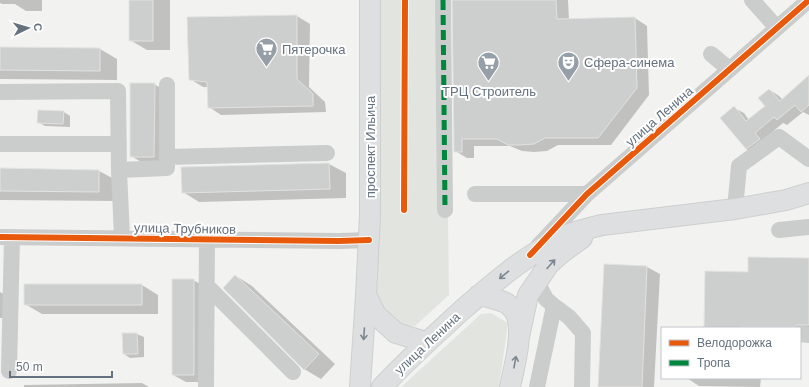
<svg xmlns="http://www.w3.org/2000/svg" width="809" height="387" font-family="Helvetica,sans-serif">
<rect width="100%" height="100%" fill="#f2f3f1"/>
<!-- green -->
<path fill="#e2e5df" d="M376,0H449L448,218L449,295L415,326H397L389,317L375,293Z
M491,313L508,323L499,387H401L481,314Z"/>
<!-- shadow -->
<path fill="#0003" d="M0,0H42V11H26L15,4H2L0,3Z
M130,0H170V50H147L130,40Z
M454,0H568L569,20L635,18L647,26L649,95L611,145H558L547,151L534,152L522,151L510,146H474V158H467L455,151Z
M297,16L310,24L309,87L325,102L326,112L221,115L209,107L208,87H203L190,79L188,18Z
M0,48L100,49L117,59V80L0,79Z
M809,76V115L803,112L787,125L783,123L764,139L756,154L746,149L734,108L744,113L749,120L766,106L770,90L779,96L783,100Z
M154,84L171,94V166H148L131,156Z
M64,112L70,116V127L45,126L38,122Z
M329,164L346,173V198L199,202L183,192Z
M0,169L99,171L116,180V201L0,200Z
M809,259V332L800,328H705L749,273Z
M605,265L647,267L660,274L654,387H599Z
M236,276L252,286L335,364L321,379L304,369Z
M193,280L206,287V382H186L173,375Z
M142,285L158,295V314H42L25,304Z
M0,292L9,297V318H0Z
M137,334L144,337V357L130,358L124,354Z
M687,378H761L760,387L699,386Z
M142,383L149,387H24V385Z"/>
<!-- building -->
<path fill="#cdcece" stroke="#e2e2e1" d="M129,0H153V41H129Z
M452,0H556L557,19L635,17L637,88L598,138H545L534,144L520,145H508L497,139H462V152H454Z
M297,15V79L313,94V106L208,108L207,82L189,80L187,17Z
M0,47L100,48V71L0,70Z
M809,75V105L801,112L795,105L777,120L774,117L755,133L760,139L746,149L720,118L734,106L746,121L765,106L758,98L769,89L780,101Z
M130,83H155L154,157H130Z
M38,110L64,111L63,124L37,123Z
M329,163L330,189L182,193L181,167Z
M0,168L99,170V192L0,191Z
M748,257L809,258V325H797L793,327H739V328H704L705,271L748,272Z
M604,264L647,266L642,387H598Z
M235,275L319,354L304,370L223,288Z
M172,279H194V375H172Z
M24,284H142V305H24Z
M122,333H137L138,354H123Z"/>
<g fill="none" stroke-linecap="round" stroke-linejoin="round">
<defs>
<path id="major" d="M366,295L376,315L396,333L426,342
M479,295C488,297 497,299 506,303C511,306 517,313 518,320C522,338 514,368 510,387
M519,337L528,295L537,282L549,264L560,254L582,238
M360,387L366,295L370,215V0
M382,387C407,360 434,336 461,311C489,287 516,263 548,245C553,242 559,238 564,236C576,231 590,228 602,225L735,209L786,200L809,193"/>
</defs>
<!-- major casing -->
<use href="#major" stroke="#cecfcf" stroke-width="22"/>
<!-- minor -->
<path stroke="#cbcccc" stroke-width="16" d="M443,0L445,210
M752,0L777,28
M711,54L729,69
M167,85V157
M0,92L118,91L119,170
M0,144H119
M475,194H587
M735,209L739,166L779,137L809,159
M779,230L809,227
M0,237L339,241L369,240
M122,238L119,170L167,168V157L327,153
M538,246L587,194L809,0
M537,282L546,299L554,306L569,317L583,333L582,387
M207,286L293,372
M800,334L809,335
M9,371L12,237
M206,387L207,239
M537,387L554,306"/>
<!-- major -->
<use href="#major" stroke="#dedfe0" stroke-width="20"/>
<!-- quiet -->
<path stroke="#00873e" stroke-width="5" stroke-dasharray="10 5" stroke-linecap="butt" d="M443,0L445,210"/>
<defs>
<path id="cycleway" d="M404,210L405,0
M0,237L339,241L369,240
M530,255L587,194L809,0"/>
</defs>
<!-- cycleway casing -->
<use href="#cycleway" stroke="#fff" stroke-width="8"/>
<!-- cycleway -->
<use href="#cycleway" stroke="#e8590c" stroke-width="6"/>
</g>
<!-- one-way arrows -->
<defs><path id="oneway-shaft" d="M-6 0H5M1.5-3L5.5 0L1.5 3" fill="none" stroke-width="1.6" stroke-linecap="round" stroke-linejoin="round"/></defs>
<g stroke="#7c8792">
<use href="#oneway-shaft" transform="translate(551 264) rotate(-48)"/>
<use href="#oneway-shaft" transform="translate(504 275) rotate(140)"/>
<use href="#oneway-shaft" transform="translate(364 334) rotate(94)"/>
<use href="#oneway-shaft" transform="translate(515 362) rotate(-80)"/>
</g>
<!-- icons -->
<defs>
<symbol id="supermarket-pin" viewBox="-11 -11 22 30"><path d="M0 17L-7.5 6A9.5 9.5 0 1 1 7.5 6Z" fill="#969ea7" stroke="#fff"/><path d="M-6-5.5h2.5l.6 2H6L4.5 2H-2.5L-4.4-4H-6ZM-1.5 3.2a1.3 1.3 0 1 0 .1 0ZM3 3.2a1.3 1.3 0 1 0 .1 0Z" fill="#fff"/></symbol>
<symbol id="theatre-pin" viewBox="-11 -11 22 30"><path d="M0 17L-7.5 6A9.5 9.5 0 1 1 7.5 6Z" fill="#969ea7" stroke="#fff"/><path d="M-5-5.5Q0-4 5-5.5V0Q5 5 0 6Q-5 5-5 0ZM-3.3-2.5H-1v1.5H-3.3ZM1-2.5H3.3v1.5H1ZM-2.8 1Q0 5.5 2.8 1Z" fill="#fff"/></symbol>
</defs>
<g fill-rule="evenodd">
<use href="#supermarket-pin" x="254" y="36" width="25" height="34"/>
<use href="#theatre-pin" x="556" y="50" width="25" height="34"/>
<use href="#supermarket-pin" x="476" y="50" width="25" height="34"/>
</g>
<g text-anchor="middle" stroke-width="4" stroke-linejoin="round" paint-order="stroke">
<!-- poi labels -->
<g font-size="13" fill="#64717f" stroke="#fff" text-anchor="start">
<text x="282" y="54">Пятерочка</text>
<text x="584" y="67">Сфера-синема</text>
<text x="489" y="96" text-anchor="middle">ТРЦ Строитель</text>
</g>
<!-- street labels -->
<g font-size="13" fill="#64717f" stroke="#fff">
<text transform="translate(659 116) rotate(-41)" y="5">улица Ленина</text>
<text transform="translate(370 147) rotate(-90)" y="5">проспект Ильича</text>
<text transform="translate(185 228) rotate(1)" y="5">улица Трубников</text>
<text transform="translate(427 343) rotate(-43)" y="5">улица Ленина</text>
</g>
</g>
<!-- legend -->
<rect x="661" y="327" width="140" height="52" fill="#ffffff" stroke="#c1c6cc"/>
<rect x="669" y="340" width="20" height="6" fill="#e8590c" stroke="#c1c6cc"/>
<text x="697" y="347" font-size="12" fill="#64717f">Велодорожка</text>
<rect x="669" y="360" width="20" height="6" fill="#00873e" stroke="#c1c6cc"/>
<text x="697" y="367" font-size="12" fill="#64717f">Тропа</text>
<!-- north arrow -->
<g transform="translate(28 28) rotate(85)" stroke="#ffffff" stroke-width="3" paint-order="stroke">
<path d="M0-3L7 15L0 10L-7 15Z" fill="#64717f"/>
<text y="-6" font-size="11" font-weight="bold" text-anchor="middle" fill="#64717f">С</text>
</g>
<!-- scale -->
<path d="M10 371v6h102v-6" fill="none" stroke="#64717f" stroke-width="2"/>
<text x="16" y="371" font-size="12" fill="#64717f" stroke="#ffffff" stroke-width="3" paint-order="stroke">50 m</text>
</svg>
